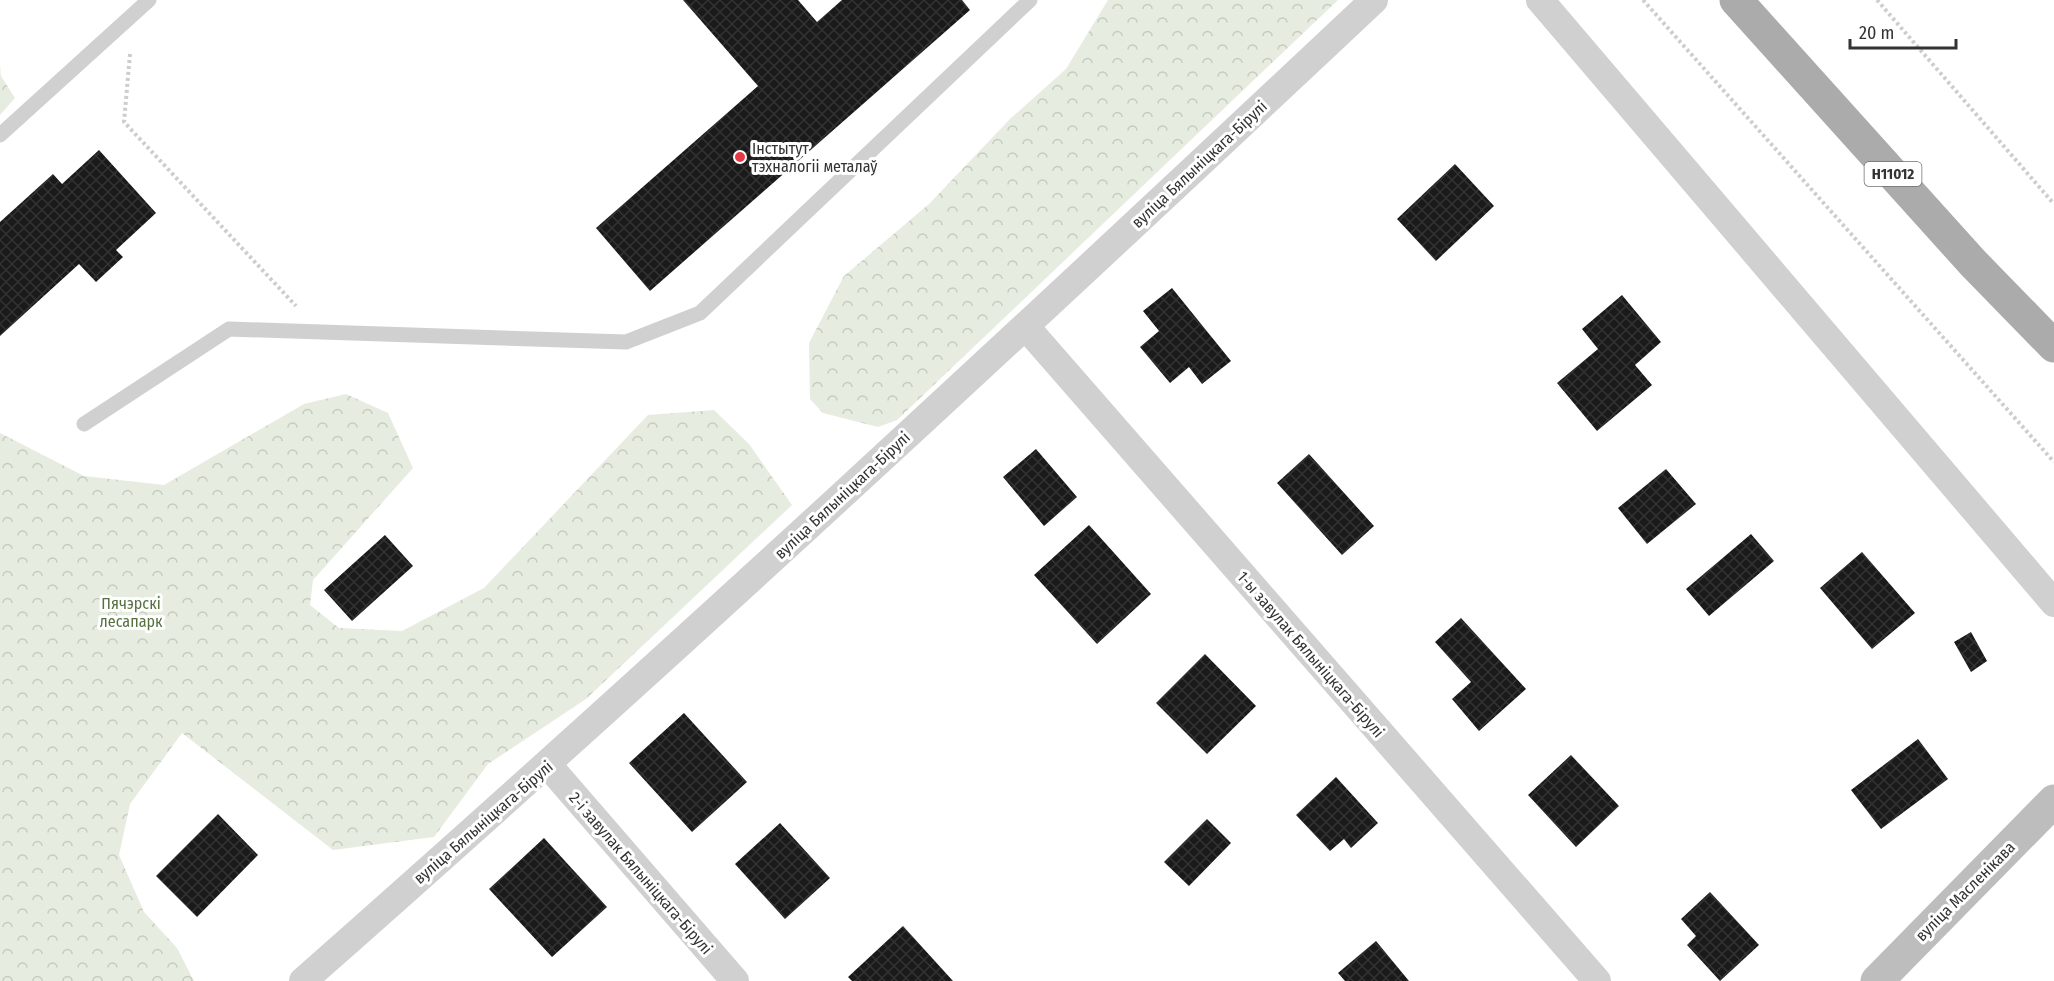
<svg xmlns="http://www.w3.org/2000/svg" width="2054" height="981" font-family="'Fira Sans Condensed',sans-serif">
<defs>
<pattern id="forest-crowns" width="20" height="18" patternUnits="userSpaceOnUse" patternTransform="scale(1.5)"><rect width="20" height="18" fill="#e6ecdf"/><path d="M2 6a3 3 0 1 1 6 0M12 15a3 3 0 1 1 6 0" fill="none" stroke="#c6cbc0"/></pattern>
<pattern id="building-cross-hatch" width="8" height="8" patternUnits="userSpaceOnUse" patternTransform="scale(1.5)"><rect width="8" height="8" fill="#1a1a1a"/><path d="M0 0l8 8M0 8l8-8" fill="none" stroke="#333"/></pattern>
</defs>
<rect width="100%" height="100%" fill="#fff"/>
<!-- forest -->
<path fill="url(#forest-crowns)" d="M1108,0H1338L897,420L878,427L823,413L810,399L809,343L844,276L929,204L1010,119L1066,69Z
M0,65L1,76L15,98L0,115Z
M346,394L388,413L413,468L313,580L310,605L339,628L402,631L484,588L648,415L714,410L749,444L792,505L586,699L488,764L434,837L333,850L182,733L130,804L119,855L144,912L177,948L194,981H0V433L84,476L164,485L304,404Z"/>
<!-- building -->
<path fill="url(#building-cross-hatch)" d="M683,0H798L817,22L842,0H962L970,10L650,291L596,228L758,86Z
M99,150L156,213L116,250L123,257L96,282L79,264L0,336V222L53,174L62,184Z
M1455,164L1494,206L1436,261L1397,219Z
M1172,288L1231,361L1202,384L1189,367L1170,383L1140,347L1159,331L1143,311Z
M1622,295L1661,342L1635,365L1652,385L1597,431L1557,383L1598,349L1582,329Z
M1036,449L1077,497L1044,526L1003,477Z
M1309,454L1374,526L1342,555L1277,483Z
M1666,469L1696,504L1647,544L1618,508Z
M1089,525L1151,594L1097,644L1034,575Z
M1751,534L1774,561L1709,616L1686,589Z
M385,535L413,566L352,621L324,590Z
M1862,552L1915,613L1872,649L1820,588Z
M1461,618L1526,689L1479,731L1452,699L1471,682L1435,642Z
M1971,632L1987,661L1971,672L1954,642Z
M1205,654L1256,706L1207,754L1156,703Z
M684,713L747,782L692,832L629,763Z
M1918,739L1948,779L1881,829L1851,790Z
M1571,755L1619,806L1576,847L1528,795Z
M1336,777L1378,823L1351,848L1344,839L1330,851L1296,815Z
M218,814L258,855L197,917L156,876Z
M1207,819L1231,843L1189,886L1164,862Z
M780,823L830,878L785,919L735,864Z
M544,838L607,907L552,957L489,889Z
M1710,892L1759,945L1720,981L1687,945L1696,936L1681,919Z
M903,926L953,981H852L848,977Z
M1376,941L1409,981H1345L1338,973Z"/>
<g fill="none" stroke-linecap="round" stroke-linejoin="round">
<!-- path -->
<path stroke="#cdcdcd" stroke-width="4" stroke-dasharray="3 3" stroke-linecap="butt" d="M1643,0L2054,462
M1877,0L2054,204
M130,54L124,122L296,306"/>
<!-- service -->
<path stroke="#d0d0d0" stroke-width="15" d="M0,135L149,0
M84,424L229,329L626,342L700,313L1030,0"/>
<!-- minor -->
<path stroke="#d0d0d0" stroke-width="28" d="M1540,0L2054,603
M1026,327L1597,981
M548,765L735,981
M303,981C666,661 1021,332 1374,0"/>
<!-- secondary -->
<path stroke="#bdbdbd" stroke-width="33" d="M1877,981L2054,801"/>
<!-- primary -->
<path stroke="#ababab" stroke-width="33" d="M1736,0L1973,263L2054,346"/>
</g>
<!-- markers -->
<circle fill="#e63946" stroke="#fff" stroke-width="2" cx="740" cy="157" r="6"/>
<g text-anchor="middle" stroke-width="6" stroke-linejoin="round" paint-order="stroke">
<!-- shield labels -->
<rect fill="#fff" stroke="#707070" stroke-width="1.5" x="1864.5" y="162" width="57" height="24" rx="4.5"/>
<g font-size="15" font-weight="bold" fill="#333">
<text x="1893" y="179">Н11012</text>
</g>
<!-- poi labels -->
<g font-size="16" fill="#333" stroke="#fff" text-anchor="start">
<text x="752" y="154">Інстытут<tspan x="752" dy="18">тэхналогіі металаў</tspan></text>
</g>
<!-- street labels -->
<g font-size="16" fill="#333" stroke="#fff">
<text transform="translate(1199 164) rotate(-43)" y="6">вуліца Бялыніцкага-Бірулі</text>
<text transform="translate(842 495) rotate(-43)" y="6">вуліца Бялыніцкага-Бірулі</text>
<text transform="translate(1311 654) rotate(49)" y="6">1-ы завулак Бялыніцкага-Бірулі</text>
<text transform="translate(483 822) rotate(-41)" y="6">вуліца Бялыніцкага-Бірулі</text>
<text transform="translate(641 873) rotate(49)" y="6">2-і завулак Бялыніцкага-Бірулі</text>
<text transform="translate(1965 891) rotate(-45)" y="6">вуліца Масленікава</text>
</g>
<!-- park labels -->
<g font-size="16" fill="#56703f" stroke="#fff">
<text x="131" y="609">Пячэрскі<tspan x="131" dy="18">лесапарк</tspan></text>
</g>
</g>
<!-- scale -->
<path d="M1850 39v9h106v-9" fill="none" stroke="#333333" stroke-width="3"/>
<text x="1859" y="39" font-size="18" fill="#333333" stroke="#ffffff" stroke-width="4.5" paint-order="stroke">20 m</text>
</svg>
